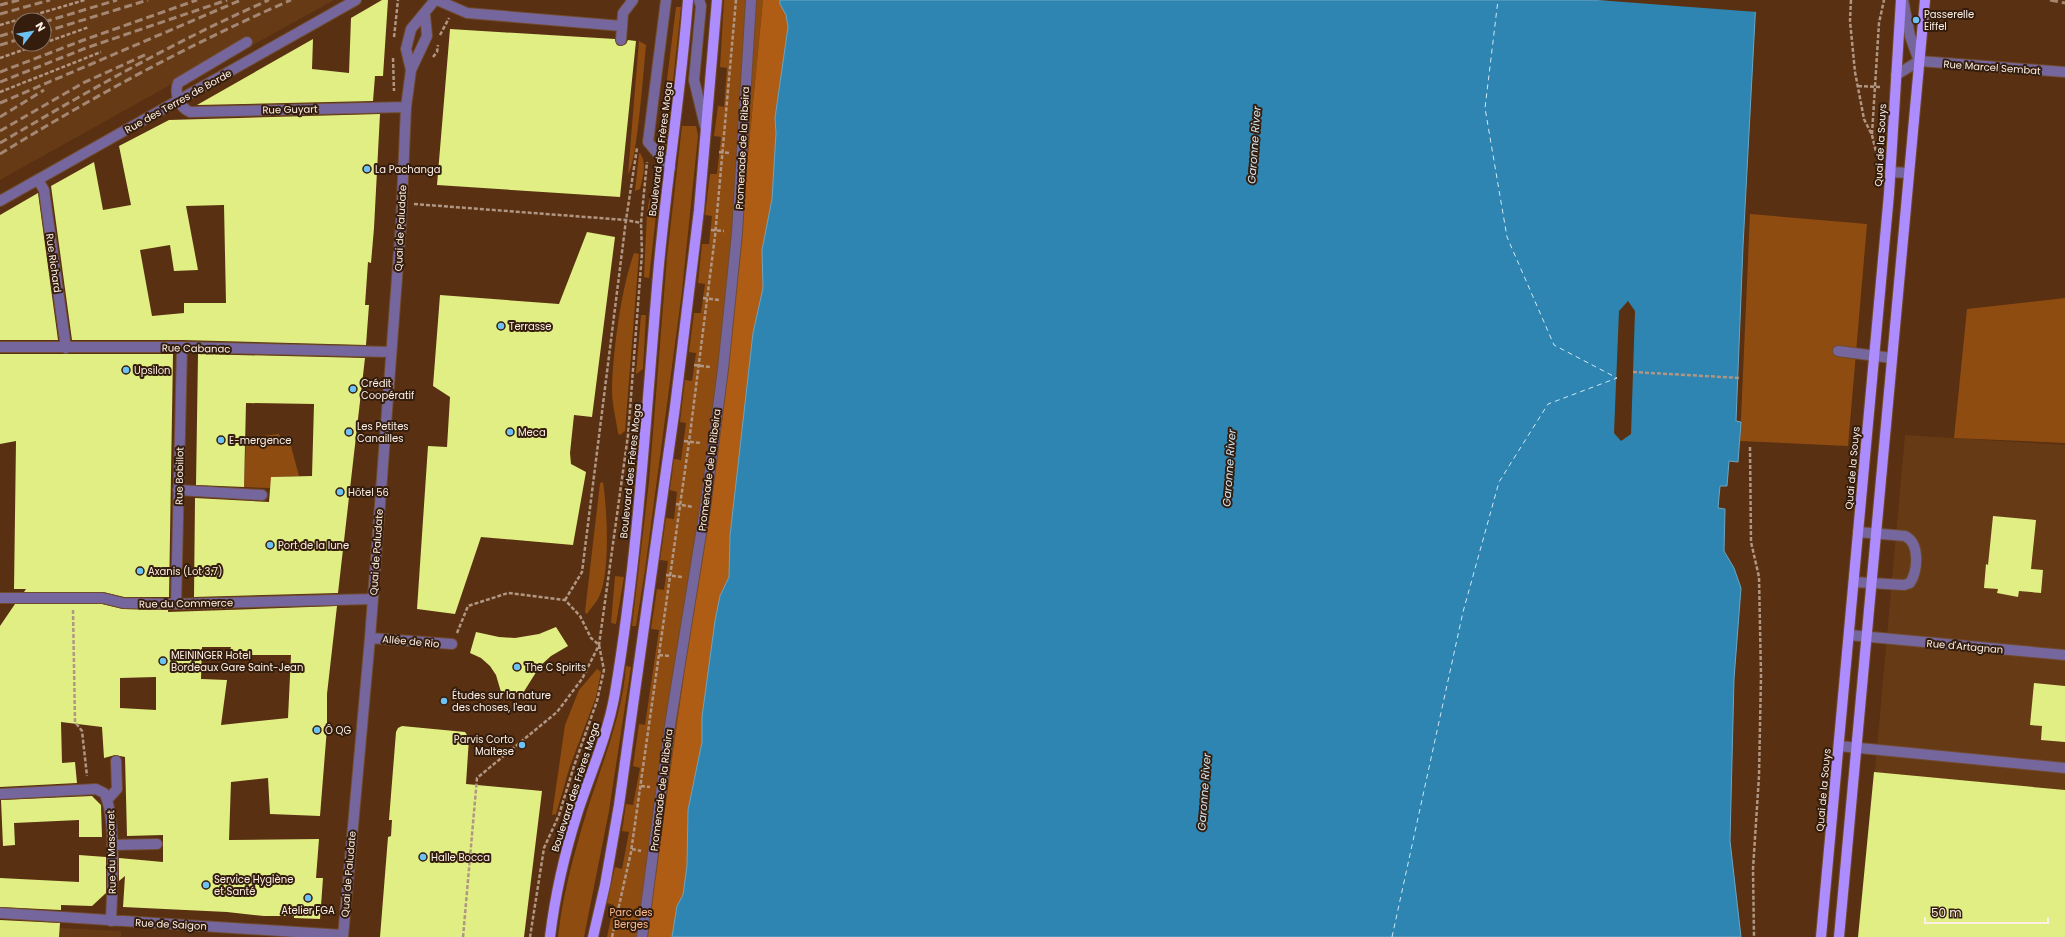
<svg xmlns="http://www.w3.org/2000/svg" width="2065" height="937" font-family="Poppins,sans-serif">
<rect width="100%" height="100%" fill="#593011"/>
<!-- built -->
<path fill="#673a16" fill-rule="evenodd" d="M0,0H334L186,82L170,85L0,180ZM20,20H44V44H20Z
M1905,435L2065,445V937H1860Z
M0,925L121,931V937H0Z"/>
<!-- green -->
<path fill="#8f4c11" d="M724,0H763L740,237L696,589L647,937H607L614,905L607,903L615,867L622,869L629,832L622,831L626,804L633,805L640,768L633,766L639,724L645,725L659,630L651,629L657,589L664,590L668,561L660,560L666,518L674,519L677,492L670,490L674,459L681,460L686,423L680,422L685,380L692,381L696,353L689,352L694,313H701L705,284L698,283L702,244H709L712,216L705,215L710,174H717L721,137L714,136L718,106L724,107L727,68L720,67Z
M676,7H681L666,146L659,144Z
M639,41L646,45C644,64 637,166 628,174Z
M682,126H696L698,136L682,291L645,570L636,626H632L649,482L667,257Z
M640,153C647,162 643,178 640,189L635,191L639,154Z
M655,172L660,179L649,278L644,277L647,212Z
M1750,214L1867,224L1848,446L1740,441Z
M634,253L639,254L625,431L620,435L618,433C616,419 612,404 612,390C613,351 621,289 634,253Z
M2065,298V443L1954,438L1967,309Z
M641,315H646L643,369L636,374Z
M633,415L639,423L633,484L626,490Z
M279,434L282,445L291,446L299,476L272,477L270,488L244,487L246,438Z
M603,482C607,508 611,576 598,599C595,604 590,609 587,614L585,612L600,483Z
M615,576L624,577L616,624L611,623Z
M626,666L631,667L609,811L584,937H558C562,899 572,861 583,824C598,772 622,721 626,666Z
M597,669L601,672L596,697L570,766L556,814L552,815L565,725L579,690Z"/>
<!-- forest -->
<path fill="#af5d14" d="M763,0H780V4L786,15L788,27L775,118L776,133L772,199L762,250L763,288L753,333L730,536L729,577L720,596L715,621L702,717V742L688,810L687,866L683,895L677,906L672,937H647L696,589L740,237Z"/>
<!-- water -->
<path fill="#2e85b1" stroke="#6ca5c1" d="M780,0H1756L1743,246L1736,421L1741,422L1738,462L1729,461L1727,486H1720L1718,508L1725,509L1724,551L1734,568L1741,588L1734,679L1730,841L1741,937H672L677,906L683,895L687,866L688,810L702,742V717L715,621L720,596L729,577L730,536L753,333L763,288L762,250L772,199L776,133L775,118L788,27L786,15L780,4Z"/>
<!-- pier -->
<path fill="#593011" d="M1597,0H1758L1757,12Z
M1628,301L1635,311L1631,434L1621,441L1614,433L1619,311Z"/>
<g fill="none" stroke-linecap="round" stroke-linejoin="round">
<!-- ferry -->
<path stroke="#cfe7f6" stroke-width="1" stroke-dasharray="5 4" stroke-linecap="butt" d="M1392,937L1463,612L1499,482L1548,404L1617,378L1554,345L1507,237L1485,108L1498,0"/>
</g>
<!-- building -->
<path fill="#e0ee84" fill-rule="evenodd" d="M382,0H388L383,76H375L373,101L197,105L313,39L312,69L349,73L351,18Z
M450,29L615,39L617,45L621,46L626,44L628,40L636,41L620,197L437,185Z
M380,114L374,228L371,263L368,262L365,305H369L366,345L182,340H72L51,186L94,162L103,210L131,205L119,146L169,120ZM224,205L226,303H184V313L152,316L140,250L170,245L174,271L198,270L186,206Z
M38,193L58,340H0V215Z
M587,232L615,237L592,417L574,415L570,453L571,464L586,472L573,545L481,537L455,614L417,609L428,446L447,447L450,397L433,386L440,295L559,304Z
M0,354H173L169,597H124L103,592H24L26,589H14L16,441L0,444Z
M198,354L365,358L338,593L194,597L195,498L269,502L271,477L312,476L314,404L246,403L244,487L196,485Z
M1993,516L2036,520L2031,569L2043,570L2041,593L2019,591L2018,597L1997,593L1998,589L1984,588L1986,564L1988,565Z
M15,604H102L123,609L168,610V612L337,606L327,694V728L320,816L270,814L268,778L231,782L229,840L319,839L316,878H323L320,919L294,918V916H264L227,912L123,907L125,876L119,881V858L163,862V835L127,836L125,757L115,755L104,758L102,727L61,722L62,763L75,762L77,783L0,787V626ZM202,647H231L230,651H245V655H291L288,718L221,725L227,680L201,679ZM156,677V710L120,708V678Z
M556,627L568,646L551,656L540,666L523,693L501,692L496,675L490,666L481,658L470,653L476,632L499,637L515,638L539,634Z
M2034,683L2065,686V742L2041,740L2042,726L2030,725Z
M402,726L465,732L469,738L466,784L542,791L524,937H380L388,837L391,836L392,820H389L396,732L398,728Z
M1874,772L2065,790V937H1858Z
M92,796L101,805L102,837H79V820L14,823L15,845L3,846L1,800Z
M79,855L106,857V893L92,906L61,905V910L0,907V878L79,882Z
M0,920L60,923L59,937H0Z"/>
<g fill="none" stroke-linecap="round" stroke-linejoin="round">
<defs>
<path id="minor" d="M437,0L467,13L622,26
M666,0L648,142L670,168
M699,0L701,6L694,80L705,126
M1903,0L1910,36L1919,61
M621,40L623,13L633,0
M247,42L178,83C174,94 179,107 190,112L406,107
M1919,61L2065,72
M411,70L427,36L425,15
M1896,75L1919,61
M1890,172L1909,173
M38,180L44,190L66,348
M0,201L356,0
M0,347H182L391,352
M1838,351L1892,358
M178,490L262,495
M1854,582L1904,585L1910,583C1918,570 1920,543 1905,536L1858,532
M0,598H103L123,603L176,604L372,599
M176,604L182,347
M1849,635L2065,655
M370,638L452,644
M1839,746L2065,768
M0,794L96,789L104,793C117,815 112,892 111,921
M108,799L117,789L116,761
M112,845L157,844
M0,913L343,935
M343,937L370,638L401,224L406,107L411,70L406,49L411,29L435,0
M642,937L670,725L705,509L723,369L737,233L751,0"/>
<path id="major" d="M550,937C555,895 565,852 578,811C591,772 608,734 615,693C638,555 646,415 658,275C666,183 681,92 688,0
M593,937L605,885L619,805L675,407L699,210L717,0
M1821,937L1889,194L1901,0
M1839,937L1925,0"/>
</defs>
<!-- minor casing -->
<use href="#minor" stroke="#704b2f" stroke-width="12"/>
<!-- major casing -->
<use href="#major" stroke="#704b2f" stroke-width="12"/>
<!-- path -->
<path stroke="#b09683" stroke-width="2.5" stroke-dasharray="4 2" stroke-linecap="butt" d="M1851,0L1850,21L1855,72L1864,119L1872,135L1877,156
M0,25L85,0
M440,35L449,18
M394,37L398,0
M44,43L89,27
M433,57L437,52L438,45
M0,58L40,44
M393,58L394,91
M1858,86L1882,87
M0,92L101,52
M1872,134L1879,23L1884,0
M719,152L729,153
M414,204L626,220L641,223
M711,230L724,231
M703,298L719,300
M694,365L710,367
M1633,372L1740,378
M684,441L701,443
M1750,447L1751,542L1759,577L1761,676L1759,776L1753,869L1754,937
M676,504L693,507
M666,575L682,577
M565,600L582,572L626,220L637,148
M73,610L75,722L82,731L87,776
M457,633L468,606L508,593L565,600L580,616L591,638L599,645L604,670L597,701L574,766L559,815L544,848L530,937
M659,655L669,656
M641,786L650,787
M632,849L641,851
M616,922L631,924
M463,937L477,778L557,712L582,679L599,645L628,435L642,253L641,223L647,162
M612,937L631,852L689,442L715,236L736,0"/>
<!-- minor -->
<use href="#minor" stroke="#75679e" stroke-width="10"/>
<!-- major -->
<use href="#major" stroke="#ad8cfe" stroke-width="10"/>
<!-- rail -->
<path stroke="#a38772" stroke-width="3" stroke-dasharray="8 4" stroke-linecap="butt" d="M2050,0L2065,3
M0,5L19,0
M0,14L50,0
M44,22L117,0
M44,32L148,0
M0,36L20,30
M0,45L20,39
M0,72L81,41L197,0
M0,82L86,48L227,0
M0,103L241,0
M0,117L44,90
M0,131L83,83L147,54
M0,143C88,91 175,41 269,0
M0,154C94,96 190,44 291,0"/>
</g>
<!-- markers -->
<g fill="#6dc2f3" stroke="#341d0c" stroke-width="1.5">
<circle cx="1916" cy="20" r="4"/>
<circle cx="367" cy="169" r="4"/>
<circle cx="501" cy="326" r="4"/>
<circle cx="126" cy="370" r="4"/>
<circle cx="353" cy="389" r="4"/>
<circle cx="349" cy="432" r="4"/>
<circle cx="510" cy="432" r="4"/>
<circle cx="221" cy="440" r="4"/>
<circle cx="340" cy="492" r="4"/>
<circle cx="270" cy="545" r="4"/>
<circle cx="140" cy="571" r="4"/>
<circle cx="163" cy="661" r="4"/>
<circle cx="517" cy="667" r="4"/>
<circle cx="444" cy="701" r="4"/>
<circle cx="317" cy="730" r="4"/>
<circle cx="522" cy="745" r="4"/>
<circle cx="423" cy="857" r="4"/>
<circle cx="206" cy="885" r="4"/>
<circle cx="308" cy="898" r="4"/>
</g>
<g text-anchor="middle" stroke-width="4" stroke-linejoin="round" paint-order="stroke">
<!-- poi labels -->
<g font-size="10" fill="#fcefe6" stroke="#341d0c" text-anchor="start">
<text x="1924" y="18">Passerelle<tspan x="1924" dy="12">Eiffel</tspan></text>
<text x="375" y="173">La Pachanga</text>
<text x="509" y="330">Terrasse</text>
<text x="134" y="374">Upsilon</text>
<text x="361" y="387">Crédit<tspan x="361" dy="12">Coopératif</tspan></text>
<text x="357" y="430">Les Petites<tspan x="357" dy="12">Canailles</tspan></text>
<text x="518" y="436">Meca</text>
<text x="229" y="444">E-mergence</text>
<text x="348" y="496">Hôtel 56</text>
<text x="278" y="549">Port de la lune</text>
<text x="148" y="575">Axanis (Lot 3.7)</text>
<text x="171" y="659">MEININGER Hotel<tspan x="171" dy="12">Bordeaux Gare Saint-Jean</tspan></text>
<text x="525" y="671">The C Spirits</text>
<text x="452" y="699">Études sur la nature<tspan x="452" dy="12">des choses, l'eau</tspan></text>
<text x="325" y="734">Ô QG</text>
<text x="514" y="743" text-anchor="end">Parvis Corto<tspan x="514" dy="12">Maltese</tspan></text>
<text x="431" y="861">Halle Bocca</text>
<text x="214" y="883">Service Hygiène<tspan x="214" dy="12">et Santé</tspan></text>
<text x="308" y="914" text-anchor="middle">Atelier FGA</text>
</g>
<!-- street labels -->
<g font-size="10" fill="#fcefe6" stroke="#341d0c">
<text transform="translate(1992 67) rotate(4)" y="4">Rue Marcel Sembat</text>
<text transform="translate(178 101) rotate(-29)" y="4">Rue des Terres de Borde</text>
<text transform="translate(290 109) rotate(-1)" y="4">Rue Guyart</text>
<text transform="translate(1880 145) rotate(-87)" y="4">Quai de la Souys</text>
<text transform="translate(742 148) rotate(-87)" y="4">Promenade de la Ribeira</text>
<text transform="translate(660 149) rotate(-83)" y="4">Boulevard des Frères Moga</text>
<text transform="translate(400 228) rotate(-87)" y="4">Quai de Paludate</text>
<text transform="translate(54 263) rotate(82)" y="4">Rue Richard</text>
<text transform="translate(196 348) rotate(1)" y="4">Rue Cabanac</text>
<text transform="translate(1852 468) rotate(-85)" y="4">Quai de la Souys</text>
<text transform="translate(709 470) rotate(-83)" y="4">Promenade de la Ribeira</text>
<text transform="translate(630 471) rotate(-84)" y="4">Boulevard des Frères Moga</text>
<text transform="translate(179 476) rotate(-89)" y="4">Rue Bobillot</text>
<text transform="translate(376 552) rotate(-86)" y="4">Quai de Paludate</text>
<text transform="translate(186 603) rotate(-1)" y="4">Rue du Commerce</text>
<text transform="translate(411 641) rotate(5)" y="4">Allée de Rio</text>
<text transform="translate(1965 646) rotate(5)" y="4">Rue d'Artagnan</text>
<text transform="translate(575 787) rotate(-72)" y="4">Boulevard des Frères Moga</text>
<text transform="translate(661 790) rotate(-83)" y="4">Promenade de la Ribeira</text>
<text transform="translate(1823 790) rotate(-85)" y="4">Quai de la Souys</text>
<text transform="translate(111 852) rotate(-91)" y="4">Rue du Mascaret</text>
<text transform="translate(348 874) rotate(-85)" y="4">Quai de Paludate</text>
<text transform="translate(171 924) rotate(3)" y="4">Rue de Saigon</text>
</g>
<!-- park labels -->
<g font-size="10" fill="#fcba8d" stroke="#341d0c">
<text x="631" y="916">Parc des<tspan x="631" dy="12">Berges</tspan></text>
</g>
<!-- water labels -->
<g font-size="11" font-style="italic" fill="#cfe7f6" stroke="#341d0c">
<text transform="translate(1254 145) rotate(-86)" y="4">Garonne River</text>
<text transform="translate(1229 468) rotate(-86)" y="4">Garonne River</text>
<text transform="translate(1204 792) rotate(-86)" y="4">Garonne River</text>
</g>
</g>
<!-- north arrow -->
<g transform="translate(32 32) rotate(59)"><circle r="19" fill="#341d0c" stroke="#847163"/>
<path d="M0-3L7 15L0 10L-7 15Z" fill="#6dc2f3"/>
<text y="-6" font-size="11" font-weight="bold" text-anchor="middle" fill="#fcefe6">N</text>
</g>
<!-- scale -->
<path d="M1925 917v6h123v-6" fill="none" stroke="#fcefe6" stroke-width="2"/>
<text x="1931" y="917" font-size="12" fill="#fcefe6" stroke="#341d0c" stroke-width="3" paint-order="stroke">50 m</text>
</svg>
